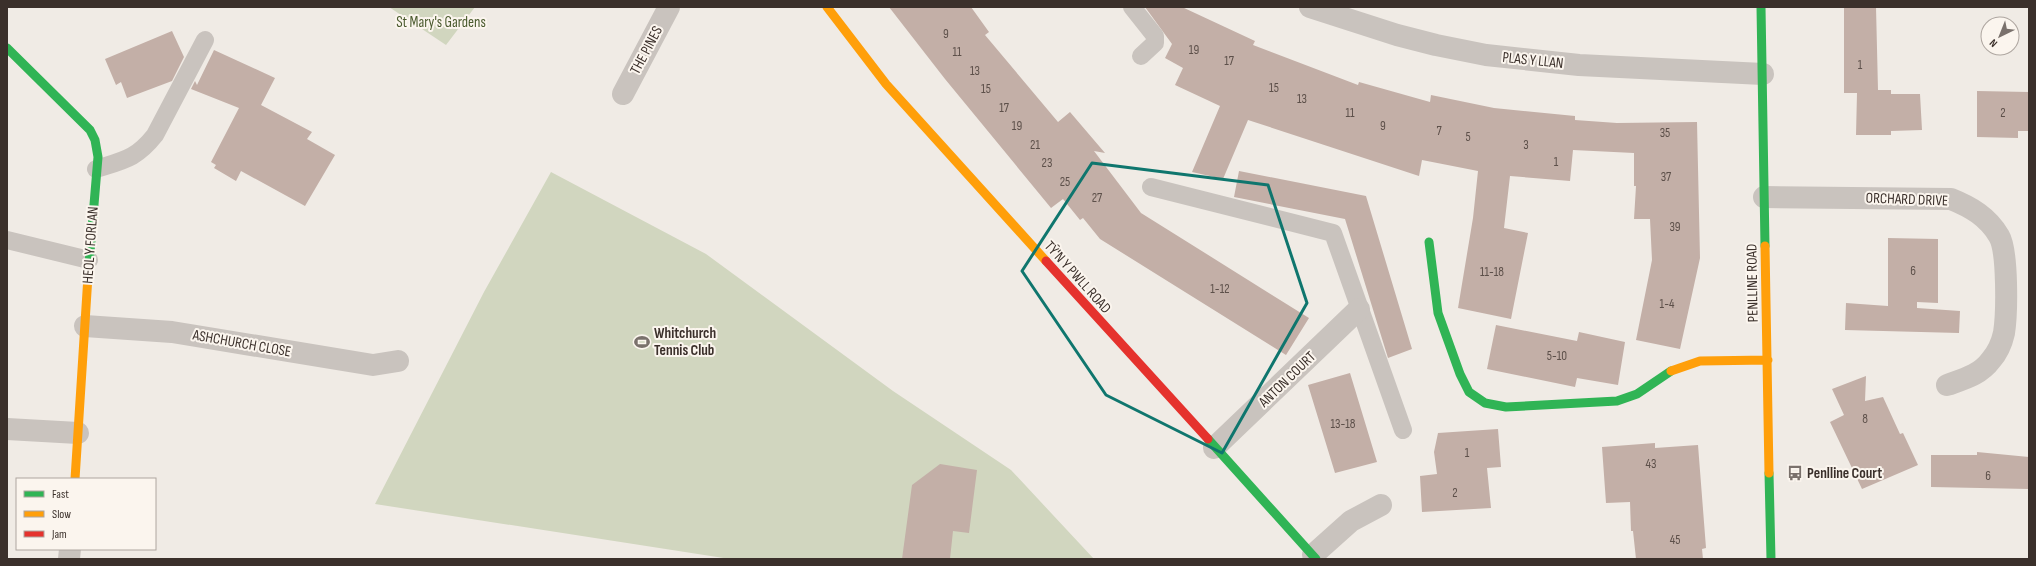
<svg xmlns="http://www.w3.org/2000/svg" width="2036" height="566" font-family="'Sofia Sans Condensed',sans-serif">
<rect width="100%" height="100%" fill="#f0ebe5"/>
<!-- green -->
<path fill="#d1d6bf" d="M389,7H475L446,45Z
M551,172L706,254L893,391L1011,470L1094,559H730L375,504L484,292Z"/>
<!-- building -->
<path fill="#c3afa7" d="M889,7H971L989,32L985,35L1058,122L1070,112L1105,153L1094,151L1141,213L1309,318L1286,355L1100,239L1083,218L1080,220L1063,199L1051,208L945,79Z
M1145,7H1182L1255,41L1253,45L1358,85L1359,82L1430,102L1431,95L1494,108L1575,116V120L1617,123L1697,122L1700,258L1680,349L1636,340L1652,260L1650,219H1634L1636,186H1634V153L1573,150L1570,181L1510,176L1504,228L1528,233L1511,319L1458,308L1473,218L1478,171L1422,160L1419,176L1248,120L1223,179L1192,172L1220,106L1175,85L1183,68L1165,58L1172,44Z
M1844,7H1876L1878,90H1891V94H1920L1922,130L1891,131V135H1856L1857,93H1844Z
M172,31L184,57L172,81L127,98L121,82L116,85L105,59Z
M214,50L275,78L261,105L312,132L307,139L335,155L305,206L241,171L236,181L214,168L216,165L211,162L239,108L191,89L195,81L197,85Z
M1977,91L2029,92V131H2018V138L1977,137Z
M1239,171L1366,196L1412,349L1388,358L1345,219L1234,197Z
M1888,238L1938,239V303L1917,302V308L1960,311L1959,333L1845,330L1846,303L1888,306Z
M1496,325L1577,341L1579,332L1625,342L1618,385L1577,378L1575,387L1487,369Z
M1350,373L1377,462L1335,473L1308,385Z
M1866,376L1865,401L1883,397L1900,434L1903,433L1918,465L1862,489L1830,422L1844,415L1832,389Z
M1498,429L1501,467L1487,468L1491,508L1422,512L1420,476L1437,474L1434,452L1438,433Z
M1655,443V448L1698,445L1706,548L1702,549L1703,559H1636L1633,531H1631L1630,502L1606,503L1602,447Z
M1977,452L2029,457V489L1931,487V455H1977Z
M940,464L977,470L969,533L953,531L950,559H902L912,485Z"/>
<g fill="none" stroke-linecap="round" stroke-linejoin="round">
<!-- lane -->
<path stroke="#c9c3be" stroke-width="18" d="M1132,7L1155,36V43L1141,56
M96,169C124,160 136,159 155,135L205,40
M1151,187L1333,233L1403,430
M7,240L89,260"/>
<!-- street -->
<path stroke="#c9c3be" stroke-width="22" d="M1310,7L1397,35L1436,45L1486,55L1579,65L1763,74
M623,94L669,7
M1764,197L1951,199C1971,207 1988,217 1999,236C2008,251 2007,314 2004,333C2002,342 1998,352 1991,360C1980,375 1964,379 1947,385
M85,326L172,332L373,365L398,361
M7,429L78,433
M1214,448L1359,309
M1313,555L1351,521L1381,505
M69,559L70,549"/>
<!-- fast -->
<path stroke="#30b455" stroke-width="9" d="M1761,7L1765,246
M7,48L90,130L95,140L98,157L88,276
M1429,242L1438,313L1460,374L1469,392L1485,403L1506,407L1617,401L1637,394L1671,371
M1208,439L1316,559
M1769,473L1771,559"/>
<!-- slow -->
<path stroke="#ff9f0a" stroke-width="9" d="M827,7L886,84L1046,261
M1765,246L1769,473
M1671,371L1700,361L1768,360
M75,479L88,276"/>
<!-- jam -->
<path stroke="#e5322d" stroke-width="9" d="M1046,261L1208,439"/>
</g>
<!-- marked area -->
<path fill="none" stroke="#0f766e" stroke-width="3" stroke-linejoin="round" d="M1092,163L1268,185L1307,303L1222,453L1106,395L1022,271Z"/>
<!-- icons -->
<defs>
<symbol id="stadium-bare" viewBox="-9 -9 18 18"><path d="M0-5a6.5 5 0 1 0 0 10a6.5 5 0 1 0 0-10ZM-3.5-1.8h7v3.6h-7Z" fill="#7a716c" stroke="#fbf5ee" stroke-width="2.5" paint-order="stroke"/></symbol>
<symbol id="bus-bare" viewBox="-9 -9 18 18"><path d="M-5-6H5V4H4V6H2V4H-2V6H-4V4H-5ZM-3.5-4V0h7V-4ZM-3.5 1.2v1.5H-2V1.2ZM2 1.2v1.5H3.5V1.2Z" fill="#7a716c" stroke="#fbf5ee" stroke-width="2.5" paint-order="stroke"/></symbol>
</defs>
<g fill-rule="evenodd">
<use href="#stadium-bare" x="631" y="331" width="22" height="22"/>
<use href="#bus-bare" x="1784" y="462" width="22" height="22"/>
</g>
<g text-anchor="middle" stroke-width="4" stroke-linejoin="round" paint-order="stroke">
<!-- number labels -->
<g font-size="13" fill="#5d504a">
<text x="946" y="38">9</text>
<text x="1194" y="54">19</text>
<text x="957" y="56">11</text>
<text x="1229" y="65">17</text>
<text x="1860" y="69">1</text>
<text x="975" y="75">13</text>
<text x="1274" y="92">15</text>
<text x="986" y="93">15</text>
<text x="1302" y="103">13</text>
<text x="1004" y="112">17</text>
<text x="1350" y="117">11</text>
<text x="2003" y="117">2</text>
<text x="1017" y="130">19</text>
<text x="1383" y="130">9</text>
<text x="1439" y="135">7</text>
<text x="1665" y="137">35</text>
<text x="1468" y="141">5</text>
<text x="1035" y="149">21</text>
<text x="1526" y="149">3</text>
<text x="1556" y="166">1</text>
<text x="1047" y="167">23</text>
<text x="1666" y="181">37</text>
<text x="1065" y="186">25</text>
<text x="1097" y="202">27</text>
<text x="1675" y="231">39</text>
<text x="1913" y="275">6</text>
<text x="1492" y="276">11-18</text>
<text x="1220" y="293">1-12</text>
<text x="1667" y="308">1-4</text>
<text x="1557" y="360">5-10</text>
<text x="1865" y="423">8</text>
<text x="1343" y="428">13-18</text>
<text x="1467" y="457">1</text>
<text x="1651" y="468">43</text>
<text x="1988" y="480">6</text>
<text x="1455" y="497">2</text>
<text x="1675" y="544">45</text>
</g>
<!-- park labels -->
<g font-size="15" fill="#4a5a2e" stroke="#fbf5ee">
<text x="441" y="27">St Mary's Gardens</text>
</g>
<!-- street labels -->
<g font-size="15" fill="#3b302b" stroke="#fbf5ee">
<text transform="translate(646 50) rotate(-62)" y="5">THE PINES</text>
<text transform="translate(1533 60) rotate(6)" y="5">PLAS Y LLAN</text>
<text transform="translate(1907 199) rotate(2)" y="5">ORCHARD DRIVE</text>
<text transform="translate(90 245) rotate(-86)" y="5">HEOL Y FORLAN</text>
<text transform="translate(1078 277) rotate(48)" y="5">TŶ'N Y PWLL ROAD</text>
<text transform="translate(1752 283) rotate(-91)" y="5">PENLLINE ROAD</text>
<text transform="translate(242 343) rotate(10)" y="5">ASHCHURCH CLOSE</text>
<text transform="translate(1287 379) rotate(-44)" y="5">ANTON COURT</text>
</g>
<!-- poi labels -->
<g font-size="15" font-weight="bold" fill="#3b302b" stroke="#fbf5ee" text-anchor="start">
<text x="654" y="338">Whitchurch<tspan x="654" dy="17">Tennis Club</tspan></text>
<text x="1807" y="478">Penlline Court</text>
</g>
</g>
<!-- border -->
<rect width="2036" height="566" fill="none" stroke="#3b302b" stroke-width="16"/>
<!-- legend -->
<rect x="16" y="478" width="140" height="72" fill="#fbf5ee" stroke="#aea6a0"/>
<rect x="24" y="491" width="20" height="6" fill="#30b455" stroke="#aea6a0"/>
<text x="52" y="498" font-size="12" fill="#3b302b">Fast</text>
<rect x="24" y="511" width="20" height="6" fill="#ff9f0a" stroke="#aea6a0"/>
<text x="52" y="518" font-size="12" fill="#3b302b">Slow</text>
<rect x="24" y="531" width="20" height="6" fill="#e5322d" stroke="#aea6a0"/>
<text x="52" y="538" font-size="12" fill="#3b302b">Jam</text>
<!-- north arrow -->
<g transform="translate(2000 36) rotate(223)"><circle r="19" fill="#fbf5ee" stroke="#aea6a0"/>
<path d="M0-3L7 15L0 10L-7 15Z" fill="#7a716c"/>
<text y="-6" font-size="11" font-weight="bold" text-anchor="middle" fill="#3b302b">N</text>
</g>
</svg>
